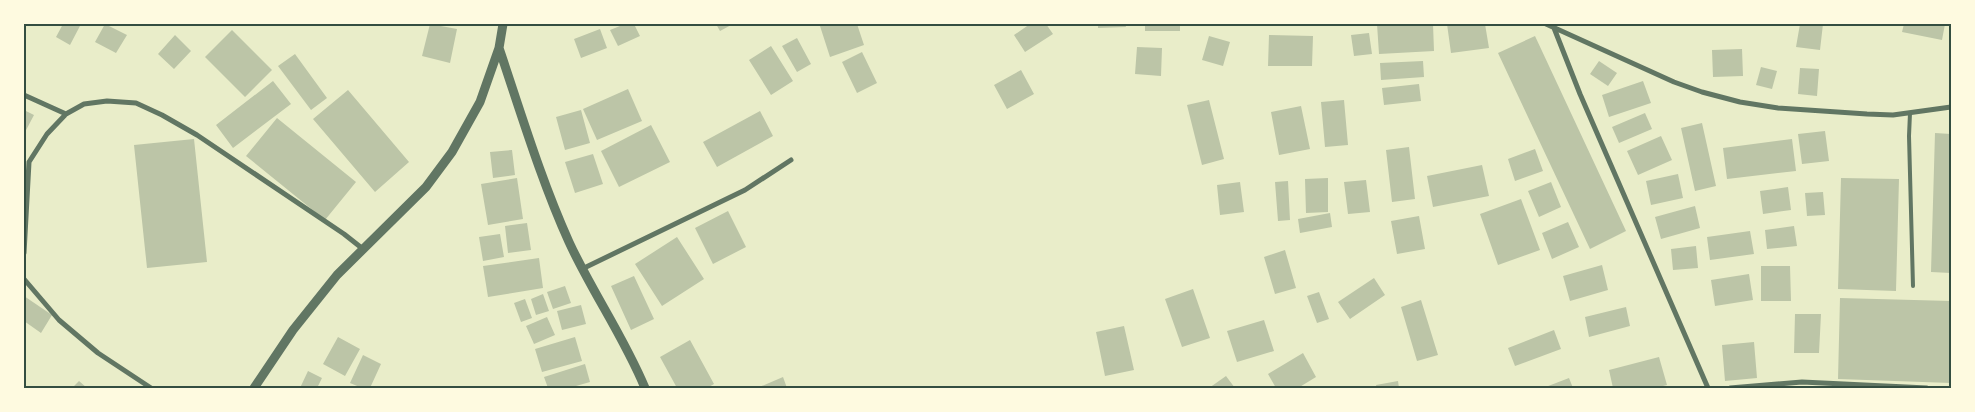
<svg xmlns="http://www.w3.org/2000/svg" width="1975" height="412" font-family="'IBM Plex Sans',sans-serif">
<rect width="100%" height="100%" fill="#e9edc9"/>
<!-- building -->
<path fill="#bcc5a7" d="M63,24H81L70,45L56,37Z
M105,24L127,35L116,53L95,42Z
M430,24L457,29L450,63L422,56Z
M625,24H634L640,36L618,46L610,30Z
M716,24H733L720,31Z
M826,24H857L864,45L830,57L820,26Z
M1030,24H1046L1053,34L1025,52L1014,35Z
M1098,24H1125L1126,27L1098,28Z
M1145,24H1180V31H1145Z
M1377,24H1433L1434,51L1379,54Z
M1447,24H1485L1489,48L1451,53Z
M1800,24H1823L1820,50L1796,47Z
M1904,24H1945L1942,40L1902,32Z
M600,29L607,48L581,58L574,39Z
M232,30L272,70L245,97L205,57Z
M1369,33L1372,54L1354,56L1351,35Z
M175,35L191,51L174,69L158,54Z
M1269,35L1313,36L1312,66H1268Z
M1209,36L1230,42L1223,66L1202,60Z
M1535,36L1626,231L1590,249L1498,53Z
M797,38L811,64L797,72L782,46Z
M771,46L793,81L771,95L749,60Z
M1137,47L1162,48L1161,76L1135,74Z
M1742,49L1743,76L1713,77L1712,50Z
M862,52L877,83L857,93L842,62Z
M295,54L327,98L311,110L278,66Z
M1423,61L1424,77L1381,80L1380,63Z
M1599,61L1617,73L1608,86L1590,74Z
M1761,67L1777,71L1772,89L1756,85Z
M1800,68L1819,69L1817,96L1798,94Z
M1021,70L1034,94L1007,109L994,85Z
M273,81L291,104L233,148L216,125Z
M1643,81L1651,103L1609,117L1602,95Z
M1419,84L1421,101L1384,105L1382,88Z
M628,89L642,121L597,140L583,109Z
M348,90L409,162L375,192L313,119Z
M1209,100L1224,159L1202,165L1187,105Z
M1344,100L1348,145L1325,147L1321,102Z
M1301,106L1310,149L1279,155L1271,112Z
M24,110L34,115L24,134Z
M581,110L590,143L565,150L556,117Z
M760,111L773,136L717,167L703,142Z
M1645,113L1652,129L1619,143L1612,127Z
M277,118L356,182L325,220L246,156Z
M1702,123L1716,186L1695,191L1681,128Z
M651,125L670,162L619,187L601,151Z
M1825,131L1829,161L1802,164L1798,134Z
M1935,133L1951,134V273L1931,272Z
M1661,136L1672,160L1638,175L1627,151Z
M194,139L207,262L147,268L134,145Z
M1792,139L1796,171L1727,179L1723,148Z
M1409,147L1415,199L1392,202L1386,150Z
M1535,149L1543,171L1515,181L1508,159Z
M512,150L515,175L493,178L490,152Z
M593,154L603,184L575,193L565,162Z
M1482,165L1489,196L1433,207L1427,176Z
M1678,174L1683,198L1651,205L1646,181Z
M517,178L523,219L488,225L481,184Z
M1328,178V212L1306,213L1305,179Z
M1841,178L1899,179L1896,291L1838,289Z
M1366,180L1370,212L1348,214L1344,182Z
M1288,181L1290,220L1278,221L1275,182Z
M1240,182L1244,212L1220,215L1217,185Z
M1551,182L1561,207L1539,217L1528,191Z
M1788,187L1791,210L1763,214L1760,191Z
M1823,192L1825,215L1807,216L1805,193Z
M1521,199L1540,250L1498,265L1480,214Z
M1695,206L1700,228L1661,239L1655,217Z
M728,211L746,247L713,264L695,228Z
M1330,213L1332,227L1300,233L1298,219Z
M1419,216L1425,249L1397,254L1391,221Z
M1568,222L1579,247L1552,259L1542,233Z
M527,223L531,250L508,253L505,226Z
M1794,226L1797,246L1767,249L1765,230Z
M1750,231L1754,254L1710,260L1707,237Z
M500,234L504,257L483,261L479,237Z
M677,237L704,279L662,306L635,264Z
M1696,246L1698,268L1673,270L1671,249Z
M1285,250L1296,288L1275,294L1264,257Z
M539,258L543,288L488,297L483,266Z
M1602,265L1608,290L1570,301L1563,276Z
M1761,266H1790L1791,301H1761Z
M1749,274L1753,300L1715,306L1711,280Z
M634,276L654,319L631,330L611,286Z
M1374,278L1385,295L1350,319L1338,302Z
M565,286L571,303L553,309L547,292Z
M1193,289L1210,338L1182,347L1165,299Z
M1319,292L1329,319L1317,323L1307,296Z
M543,294L549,311L536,315L531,299Z
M24,296L52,315L41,333L24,321Z
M1840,298L1951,301V383L1838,379Z
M525,299L532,318L521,322L514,303Z
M1421,300L1438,355L1417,361L1401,307Z
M581,305L586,324L562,330L557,311Z
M1626,307L1630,326L1589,337L1585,317Z
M1795,314H1821L1819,353H1794Z
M547,317L555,335L534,344L526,326Z
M1264,320L1274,351L1237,362L1227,331Z
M1124,326L1134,370L1105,376L1096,332Z
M1554,330L1561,349L1515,366L1508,348Z
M338,337L360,349L345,376L323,364Z
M575,337L582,361L542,372L535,349Z
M690,340L714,384L707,388H677L660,357Z
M1754,342L1757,378L1725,381L1722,345Z
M1303,353L1316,377L1298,388H1276L1268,374Z
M363,355L381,364L370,388H362L350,383Z
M1659,357L1667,385L1655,388H1613L1609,370Z
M585,364L590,382L569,388H548L544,377Z
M308,371L322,378L317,388H300Z
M1226,376L1235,388H1209Z
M783,377L787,388H757Z
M1569,378L1573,388H1543Z
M79,381L87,388H72Z
M1398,381L1399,388H1377L1376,385Z"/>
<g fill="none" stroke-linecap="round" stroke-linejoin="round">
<!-- service -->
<path stroke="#617663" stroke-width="4" d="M1910,113L1909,136L1913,286"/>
<!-- minor -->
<path stroke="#617663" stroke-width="5" d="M1546,24L1674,82L1702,92L1740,102L1778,108L1867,114L1893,115L1951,107
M1554,28L1580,94L1708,388
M24,95L66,114
M24,253L29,162L47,134L66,114L84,104L107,101L136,103L162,115L197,135L344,234L363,249
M582,269L745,190L791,160
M24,279L59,320L98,353L151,388
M1730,388L1802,382L1927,388"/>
<!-- tertiary -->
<path stroke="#617663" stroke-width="9" d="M499,48C521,113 541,180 569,242C592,292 624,337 645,388
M254,388L293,330L337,275L426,187L452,152L480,102L499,48L503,24"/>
</g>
<!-- border -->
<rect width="1975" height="412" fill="none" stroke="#fefae0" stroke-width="50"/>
<rect x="25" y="25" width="1925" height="362" fill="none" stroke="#344e41" stroke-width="2"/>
</svg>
